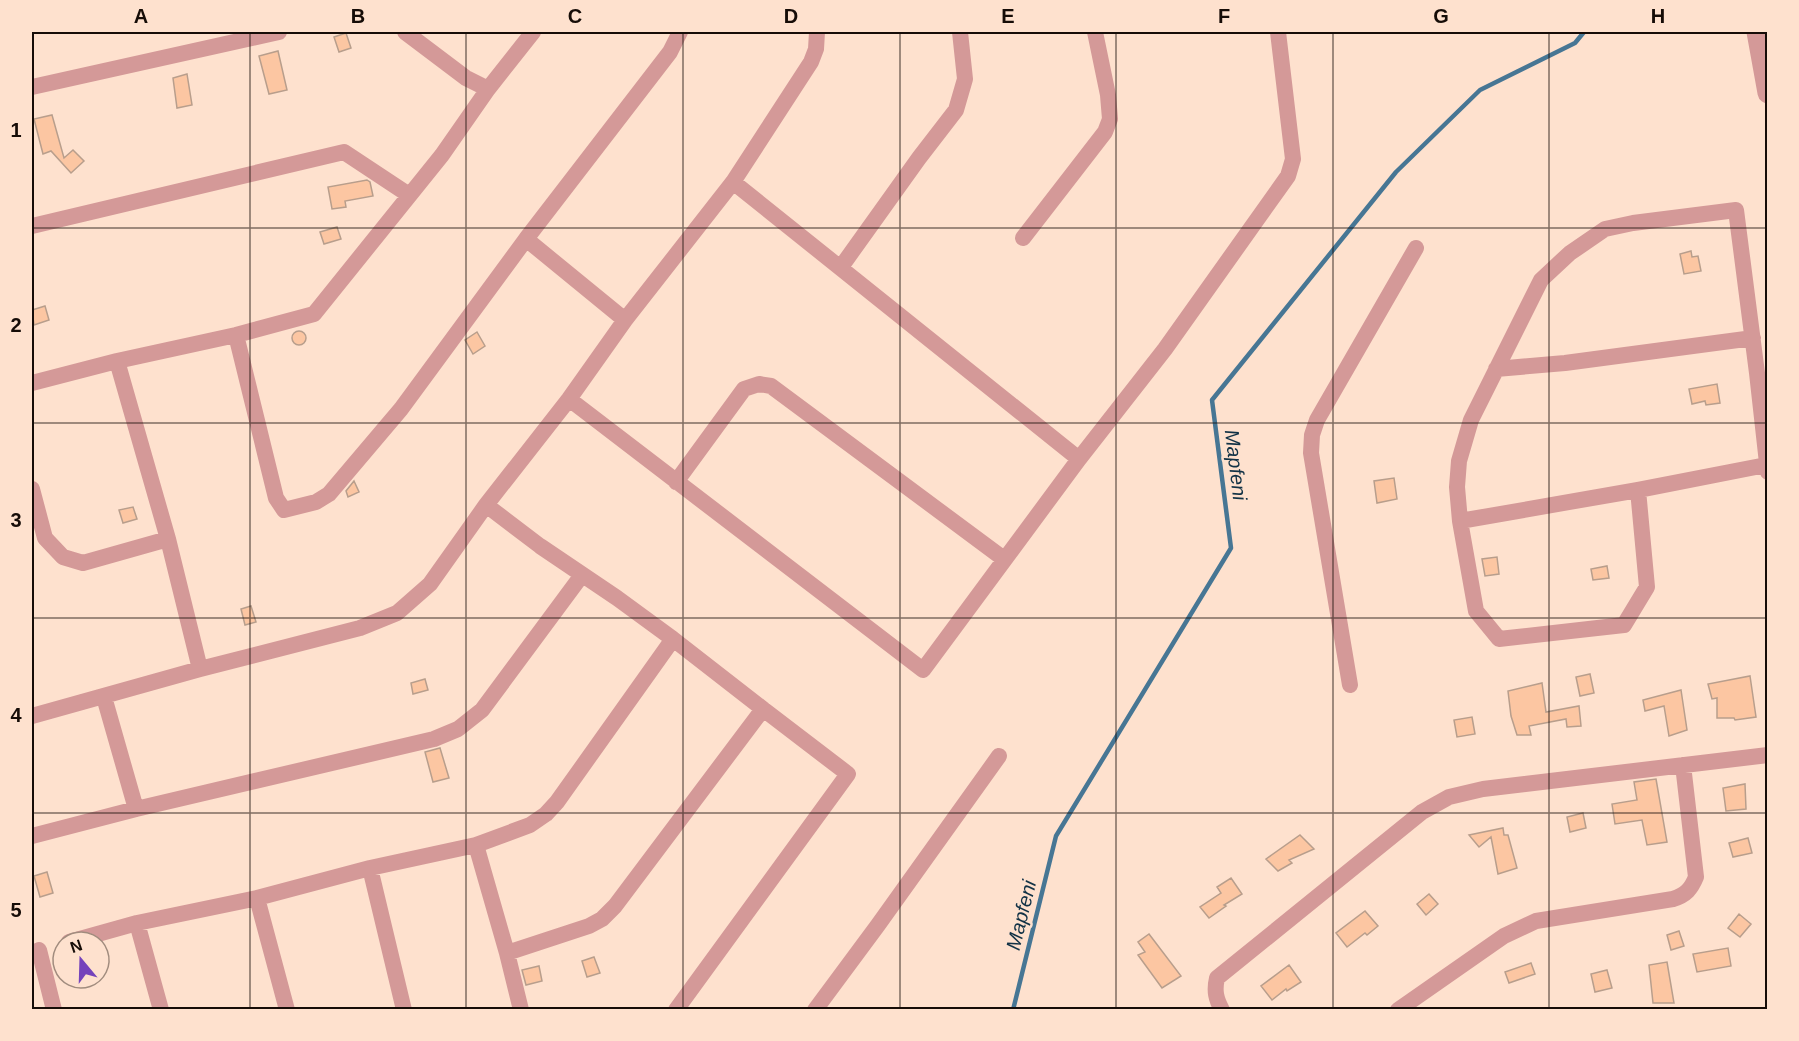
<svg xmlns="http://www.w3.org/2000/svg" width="1799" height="1041" font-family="Helvetica,sans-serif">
<rect width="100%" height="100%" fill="#fee1ce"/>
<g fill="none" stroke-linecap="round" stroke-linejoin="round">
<!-- stream -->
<path stroke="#477694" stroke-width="4.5" d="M1013,1010L1056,836L1231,548L1212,400L1396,172L1480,90L1575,43L1584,32"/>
</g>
<!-- building -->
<path fill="#fcc6a2" stroke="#b89e8c" stroke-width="1.5" d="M346,33L351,48L339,52L334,37Z
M278,51L287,90L269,94L259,56Z
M187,74L192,105L177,108L173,78Z
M52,115L64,158L73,150L84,161L71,173L51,151L43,154L34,119Z
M367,180L370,182L373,196L345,201L346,207L332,209L328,187Z
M337,227L341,239L324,244L320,232Z
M1691,251L1692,257L1698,256L1701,271L1684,274L1680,254Z
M45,306L49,320L34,325L32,310Z
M292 338a7 7 0 1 1 14 0a7 7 0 1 1-14 0Z
M477,332L485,346L473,354L465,340Z
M1717,384L1720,403L1706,405L1705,401L1692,404L1689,389Z
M1394,478L1397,499L1377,503L1374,481Z
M354,481L359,492L348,497L346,491Z
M133,507L137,519L123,523L119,510Z
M1497,557L1499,574L1485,576L1482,559Z
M1607,566L1609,578L1593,580L1591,569Z
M251,606L256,622L245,625L241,609Z
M1590,674L1594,693L1580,696L1576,677Z
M1750,676L1756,717L1735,720L1734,718H1717V698L1712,699L1708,684Z
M425,679L428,690L413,694L411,683Z
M1542,683L1546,712L1579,706L1581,726L1567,727L1566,719L1529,726L1531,735H1517L1511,716L1508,691Z
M1681,690L1687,730L1669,736L1664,706L1645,711L1643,700Z
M1472,717L1475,734L1457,737L1454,720Z
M440,748L449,778L433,782L425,752Z
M1656,779L1667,842L1647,845L1642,820L1615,824L1612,804L1637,800L1634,782Z
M1745,784L1746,809L1726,811L1723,788Z
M1583,813L1586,828L1570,832L1567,817Z
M1503,828L1504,835H1508L1517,868L1498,874L1491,837L1479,847L1469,835Z
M1300,835L1314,849L1289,860L1292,863L1278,871L1266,859Z
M1748,838L1752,853L1733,857L1729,843Z
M47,872L53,893L40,897L34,876Z
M1231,878L1242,894L1224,905L1226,906L1209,918L1200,907L1221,893L1217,887Z
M1429,894L1438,904L1426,915L1417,904Z
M1365,911L1378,926L1367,935L1365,933L1347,947L1336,933Z
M1739,914L1751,924L1740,937L1728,928Z
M1679,931L1684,946L1671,950L1667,935Z
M1149,934L1181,976L1162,988L1138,955L1145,952L1138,942Z
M1728,948L1731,966L1697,972L1693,954Z
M594,957L600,973L587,977L582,961Z
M1667,962L1674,1003H1653L1649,965Z
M1531,963L1535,974L1509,983L1505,972Z
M1289,965L1301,982L1287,991L1286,989L1272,1000L1261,986Z
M539,966L542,981L526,985L522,970Z
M1607,970L1612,988L1595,992L1591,974Z"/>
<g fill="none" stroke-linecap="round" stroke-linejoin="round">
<!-- minor -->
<path stroke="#d49998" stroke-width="16" d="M405,32L466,78L488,89
M32,87L279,32
M733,182L1079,459
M32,226L344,152L409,195
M1023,238L1105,132L1110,119L1108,95L1095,32
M526,239L625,320
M841,267L919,158L956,110L965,79L960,32
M236,335L276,498L284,510L316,502L329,494L401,409L526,239L670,52L680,32
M117,361L168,539L200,669
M1496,369L1565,363L1753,338
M32,383L117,361L236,335L314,314L442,155L488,89L533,32
M569,399L923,670L1079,459L1165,349L1288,176L1293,159L1278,32
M676,482L744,389L759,384L771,386L1004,559
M32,489L45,538L63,557L83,563L168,539
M1638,490L1647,587L1624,625L1499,639L1476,611L1460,521L1457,487L1459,461L1471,420L1541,280L1570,253L1605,229L1633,223L1736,210L1757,373L1768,472
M486,505L540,546L617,598L673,639L763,709L848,774L676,1010
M1460,521L1638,490L1766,465
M1350,685L1311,453L1312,435L1317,420L1416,248
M104,697L136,809
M32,716L200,669L360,628L397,613L430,584L486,505L569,399L625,320L733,182L811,62L816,49L817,32
M32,836L136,809L434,739L458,729L482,710L582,575
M476,845L507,953L521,1010
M370,868L404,1010
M257,898L287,1010
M137,923L161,1010
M69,942L137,923L257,898L370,868L476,845L530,825L546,814L557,802L673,639
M39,950L54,1010
M507,953L589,926L602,919L615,906L763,709
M815,1010L878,925L999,756
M1222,1010C1216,999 1214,991 1217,978L1422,812L1449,797L1483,789L1768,755
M1398,1010L1504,936L1536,921L1673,899C1686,895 1691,889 1696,877L1683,765"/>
<!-- tertiary -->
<path stroke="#d49998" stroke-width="21" d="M1757,32L1768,93"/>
</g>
<!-- grid -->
<path fill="none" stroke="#160c07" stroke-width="1.5" stroke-opacity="0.55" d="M250,32V1010M466,32V1010M683,32V1010M900,32V1010M1116,32V1010M1333,32V1010M1549,32V1010M32,228H1768M32,423H1768M32,618H1768M32,813H1768"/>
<g text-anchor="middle" stroke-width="5" stroke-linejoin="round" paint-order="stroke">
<!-- water labels -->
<g font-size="20" font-style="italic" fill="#123246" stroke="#fee1ce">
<text transform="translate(1236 465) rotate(83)" y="7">Mapfeni</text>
<text transform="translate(1021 915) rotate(-76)" y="7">Mapfeni</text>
</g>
</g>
<!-- border -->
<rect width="1799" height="1041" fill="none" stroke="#fee1ce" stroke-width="66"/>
<!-- north arrow -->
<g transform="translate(81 960) rotate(341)"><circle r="28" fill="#fee1ce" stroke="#a18c7e" stroke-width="1.5"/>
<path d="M0-4.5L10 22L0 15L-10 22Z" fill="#7543bb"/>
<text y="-9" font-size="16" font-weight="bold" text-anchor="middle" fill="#160c07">N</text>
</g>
<rect x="33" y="33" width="1733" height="975" fill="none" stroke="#160c07" stroke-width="2"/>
<g font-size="20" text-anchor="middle" font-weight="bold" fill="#160c07">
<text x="141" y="23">A</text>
<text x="358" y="23">B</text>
<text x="575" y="23">C</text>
<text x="791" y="23">D</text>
<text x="1008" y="23">E</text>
<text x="1224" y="23">F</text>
<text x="1441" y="23">G</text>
<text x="1658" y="23">H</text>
<text x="16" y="137">1</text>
<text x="16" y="332">2</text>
<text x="16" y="527">3</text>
<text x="16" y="722">4</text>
<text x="16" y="917">5</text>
</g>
</svg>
